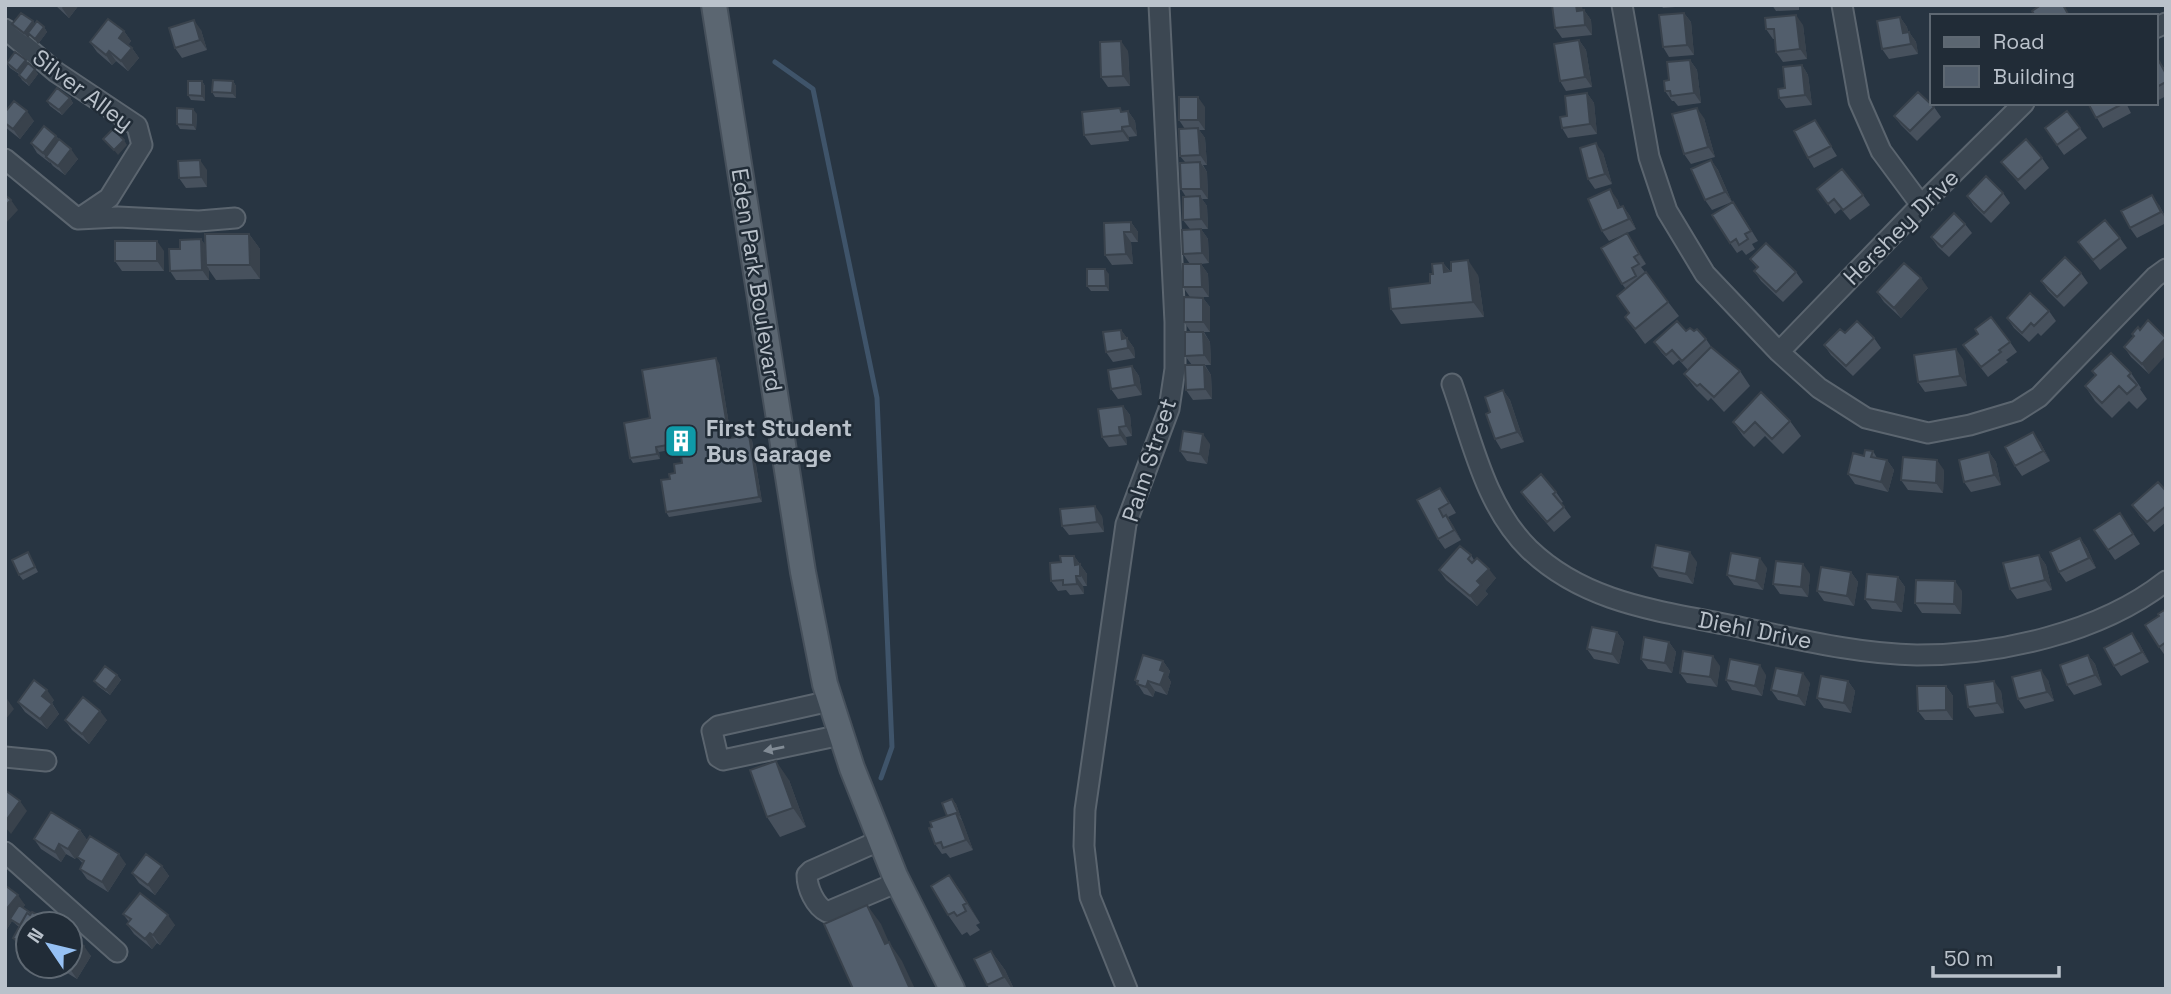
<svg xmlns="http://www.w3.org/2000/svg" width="2171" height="994" font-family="'Space Grotesk',sans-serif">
<rect width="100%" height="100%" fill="#283542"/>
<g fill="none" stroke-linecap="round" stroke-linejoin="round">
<!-- stream -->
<path stroke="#3f546a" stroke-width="5" d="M775,62L813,89L877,398L892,747L881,778"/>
<defs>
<path id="minor" d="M1622,5L1649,157L1667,211L1705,274L1779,352L1819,388L1866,418L1928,433L1970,425L2017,411L2039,397L2155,277L2166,269
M1842,5L1859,101L1881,151L1921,205
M2155,28L2166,23
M5,29L56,72L137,126L142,145L109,198L78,219
M5,159L78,219L118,217L199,221L235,218
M1779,352L1921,205L2024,103
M1452,384C1472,440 1485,506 1529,549C1583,601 1653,610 1724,624C1786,636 1852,654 1917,655C1999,655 2100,633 2166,581
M830,701L718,726L712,731L718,757L723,760L841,735
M5,757L46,761
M881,840L811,871L807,875C807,888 815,906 827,912L898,882
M5,852L117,952
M1127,989L1090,897L1084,846L1085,810L1126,524L1169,409L1175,369V322L1159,5"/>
<path id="major" d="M714,5L803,572L825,684L852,768L895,876L952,989"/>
</defs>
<!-- minor casing -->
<use href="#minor" stroke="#5b656f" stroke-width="23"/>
<!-- major casing -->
<use href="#major" stroke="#46505b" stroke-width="28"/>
<!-- minor -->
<use href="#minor" stroke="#3c4752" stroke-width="19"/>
<!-- major -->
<use href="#major" stroke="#5b6671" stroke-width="24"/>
</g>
<!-- wall -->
<path fill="#47515d" d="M55,5H79L69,18Z
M1552,5H1582V11L1584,10L1591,20L1592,35L1562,38L1555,28Z
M1661,5L1688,6L1663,8Z
M1772,5H1799V10L1776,11Z
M1684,13L1691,22L1694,55L1669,57L1663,47Z
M1900,17L1907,27L1908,32H1909L1916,42L1918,54L1889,59L1882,49Z
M33,21L35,24L44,27L47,32L38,44L30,35L28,38L16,29L12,24Z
M1803,25L1807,59L1783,62L1776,52L1775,39H1773L1766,29Z
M201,30L207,50L182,58L175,48Z
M124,31L131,41L128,45L132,48L139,58L128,71L116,61L112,65L97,52L90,42Z
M1579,40L1586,50L1592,87L1566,91L1560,81Z
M1128,51L1130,86L1108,87L1101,77Z
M1690,60L1697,70L1701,103L1678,106L1674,101H1672L1665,91L1669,80Z
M2159,61L2166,71V96L2155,102V63Z
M7,63L28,64L38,74L29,86L22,80L19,74L10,68Z
M1802,65L1808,75L1812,105L1786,108L1779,98Z
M202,81L205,86V101L191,100L188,95Z
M233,81L236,86V98L215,97L212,92Z
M1587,93L1594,103L1597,134L1568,138L1562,128Z
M70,98L73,103L62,115L50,106L47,101Z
M2088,103H2126L2131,113L2103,128Z
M1205,107V130H1199L1205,138L1207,165H1203L1207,172L1208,199H1202L1207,206L1208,229H1201L1208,239L1209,263L1201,264L1208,274L1209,297H1190L1183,287L1190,264L1183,254L1190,229L1183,220L1186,197L1181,189L1185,162L1180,156L1185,129L1179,120Z
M1934,107L1941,117L1917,141L1901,125L1894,116Z
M1128,111L1135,121L1137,136L1129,137V141L1091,145L1084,135L1123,112Z
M2067,111L2087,138L2064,155L2045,128Z
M5,112L34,121L20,139L5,127Z
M197,114L196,130L180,129L177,124Z
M1704,118L1715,157L1691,164L1684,154Z
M1815,120L1837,156L1814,168L1808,158Z
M56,136L78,159L65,175L53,166L50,162V163L37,153L31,143Z
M1603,153L1612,184L1595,189L1588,179Z
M2042,158L2049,168L2025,190L2008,171L2001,162Z
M1711,160L1718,170L1732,202L1712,210L1705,200Z
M207,170V187L186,188L179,178Z
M1817,189L1863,195L1870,205L1850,220L1841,209L1835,214Z
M2003,193L2010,203L1991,223L1974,206L1967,196Z
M1617,199L1620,207L1623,206L1630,216L1636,229L1627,233L1646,264L1641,267L1679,316L1645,344L1625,317L1629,313L1617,296L1626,289L1622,284L1627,233L1609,241L1602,231Z
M2159,205L2166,218V223L2137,238L2130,228Z
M1740,212L1758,241L1752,244L1755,249L1746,255L1742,250L1737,253L1730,243Z
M1131,222L1138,232V242H1131L1133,264L1112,265L1105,255Z
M1965,224L1972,233L1949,257L1938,247L1931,237Z
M249,234L260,249V279L216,280L209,270V280H176L170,271L180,249L201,239L205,245Z
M2120,238L2127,248L2100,270L2078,242Z
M164,251V271H122L115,261Z
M1750,259L1796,272L1803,282L1783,302L1761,281L1754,271L1757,268Z
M1443,263L1450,271L1478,275L1484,317L1401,324L1391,309L1430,283L1433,274Z
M2081,273L2088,283L2064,307L2048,291L2041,281Z
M1109,274V291H1091L1087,286Z
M1928,288L1901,318L1884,302L1877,292Z
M1203,298L1210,307V332H1204L1210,342L1211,365H1205L1211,375L1212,399L1193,400L1186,390L1192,365L1185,356L1191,332L1184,322Z
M2049,311L2056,321L2041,336L2038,333L2029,342L2014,328L2007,318Z
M2138,327L2149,374L2131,357L2124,347L2134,337L2132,334Z
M1121,330L1134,348L1135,358L1113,362L1106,352Z
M1686,331H1694L1706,339L1712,348L1740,371L1750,386L1724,412L1711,398L1708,401L1695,388L1684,374L1688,370L1679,360L1673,365L1661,352L1654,342Z
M1874,338L1881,348L1853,376L1831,355L1824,345Z
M2010,342L2017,352L2006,360L2008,362L1988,377L1963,345Z
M1963,359L1967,386L1925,392L1918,382Z
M719,363L731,437L752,440L762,502L669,517L666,512L670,479L682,463L680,448L659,452L660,459L633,463L630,458L650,418Z
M1132,366L1139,376L1142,395L1118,399L1111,389Z
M2092,371L2131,373L2141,388L2140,389L2147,399L2137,409L2129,401L2112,418L2095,401L2085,386L2095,376Z
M1503,390L1510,400L1524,442L1501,449L1495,439L1490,412Z
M1123,406L1130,415L1132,436L1126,437L1127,445L1109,447L1102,437Z
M1790,421L1801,436L1783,454L1765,436L1754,447L1743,436L1733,422Z
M2040,442L2050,461L2022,476L2015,466Z
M1210,444L1207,464L1187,461L1180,451Z
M1873,451L1877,458L1887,460L1894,470L1888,492L1855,484L1848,474L1864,456Z
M1989,452L1996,462L2001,485L1971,492L1964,482Z
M1944,470L1943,493L1908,490L1901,480Z
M2166,491V522L2154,532L2139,515L2132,505Z
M1521,492H1556L1563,502L1561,503L1571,517L1554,532L1528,502Z
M1447,498L1456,513L1448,517L1461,540L1445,549L1438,539L1417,500Z
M2120,513L2140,544L2115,560L2094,530Z
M1102,516L1104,532L1069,535L1062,526Z
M2080,538L2087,548L2096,568L2066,582L2059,572Z
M28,552L38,572L23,580L19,575Z
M1471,555L1474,560L1496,578L1485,591L1488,594L1477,606L1446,580L1439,570Z
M2039,555L2046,565L2052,590L2017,599L2010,589Z
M1074,556L1087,574V586H1083L1084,594L1070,595L1066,590L1058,591L1051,581L1061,562Z
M1697,562L1693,584L1659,577L1652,567Z
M1767,568L1763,590L1734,585L1727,575Z
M1851,572L1858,582L1854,606L1824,601L1817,591Z
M1810,574L1808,597L1780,594L1773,584Z
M1898,577L1905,587L1902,612L1872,609L1865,599Z
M1962,591L1961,614L1922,613L1915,603Z
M2166,609V657L2159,647V616Z
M1617,632L1624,642L1619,664L1594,659L1587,649Z
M1669,642L1676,652L1672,673L1648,669L1641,659Z
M2139,643L2149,662L2121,676L2114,666Z
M2088,655L2095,664L2102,685L2074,695L2067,685Z
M1163,661L1170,671L1168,677L1171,682L1167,695L1155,691L1153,697L1144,694L1135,680Z
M1720,666L1717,687L1687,683L1680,673Z
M117,675L121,680L110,695L98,686L94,681Z
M1766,675L1762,696L1732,690L1726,680Z
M2048,680L2054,701L2025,709L2018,699Z
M1848,681L1855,691L1851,713L1824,708L1817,698Z
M1810,683L1805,706L1778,700L1771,690Z
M1946,686L1953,696V720H1925L1918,711Z
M2001,691L2004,713L1975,717L1968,707Z
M54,700L52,703L59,714L47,729L25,712L18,702Z
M65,720H107L89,744L72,730Z
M789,780L806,827L780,837L767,817Z
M952,799L956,804L973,850L950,858L946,853L942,854L935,844L932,827L947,816Z
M80,830L87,840L75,859L66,854L61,862L41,849L34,839Z
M77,857L126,864L108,892L87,879L80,869L83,864Z
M162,866L169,876L155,895L139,883L132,873Z
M949,875L980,923L976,925L980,930L970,936L967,932L962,935L948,915Z
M5,887L25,905L22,908L28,924V952L20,948L13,938L19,927L12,921L7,929L5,928Z
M123,914L175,925L160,945L157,943L152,949L134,934L127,924L129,922Z
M71,920L78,930L72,939L91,956L77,979L59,968L57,966H70Z
M991,951L1005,970L1014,989H990L987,985Z"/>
<!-- shaded-wall -->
<path fill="#39424c" d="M64,5H79L69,18L62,8Z
M1576,5H1582L1584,21L1577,11Z
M1584,10L1591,20L1592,35L1585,25Z
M1684,13L1691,22L1694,55L1687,45Z
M1796,15L1803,25L1807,59L1800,49Z
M1900,17L1907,27L1910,42L1903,33Z
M194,20L201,30L207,50L200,40Z
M33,21L36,26L28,33L30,35L28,38L24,33Z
M44,27L47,32L38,44L35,39Z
M124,31L131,41L126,48L119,38Z
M1909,32L1916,42L1918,54L1911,44Z
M1579,40L1586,50L1592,87L1585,77Z
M1121,41L1128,51L1130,86L1123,76Z
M132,48L139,58L128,71L121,61Z
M109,51L116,61L112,65L106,55Z
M26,60L29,65L21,76L17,71Z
M1690,60L1697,70L1701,103L1694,93Z
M1802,65L1808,75L1812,105L1805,95Z
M35,69L38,74L29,86L26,81Z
M202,81L205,86V101L202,96Z
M233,81L236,86V98L232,93Z
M1587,93L1594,103L1597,134L1590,124Z
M1198,97L1205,107V130L1198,120Z
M70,98L73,103L62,115L59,110Z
M1697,108L1704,118L1715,157L1708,147Z
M193,109L197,114L196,130L193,125Z
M27,111L34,121L20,139L13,129Z
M1128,111L1135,121L1137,136L1130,126Z
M1122,127L1129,137V141L1122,131Z
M1198,128L1205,138L1207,165L1200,155Z
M56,136L63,146L46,157L50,162V163L43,153Z
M124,140L127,145L118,155L114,150Z
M1596,143L1603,153L1612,184L1605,174Z
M71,149L78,159L65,175L58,166Z
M200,160L207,170V187L201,177Z
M1711,160L1718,170L1732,202L1725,192Z
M1200,162L1207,172L1208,199L1201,189Z
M1610,189L1617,199L1625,218L1618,208Z
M2152,195L2159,205L2166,219L2161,212Z
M1200,196L1207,206L1208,229L1201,219Z
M11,200L18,210L5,224V206Z
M1623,206L1630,216L1636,229L1629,219Z
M1131,222L1138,232V242L1131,232Z
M1201,229L1208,239L1209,263L1202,253Z
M1124,232L1131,242L1133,264L1126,254Z
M1627,233L1634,243L1646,264L1639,254Z
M249,234L260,249V279L250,265Z
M201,239L208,249L206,265L209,269V280L202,270Z
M157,241L164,251V271L157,261Z
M1468,260L1478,275L1484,317L1473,302Z
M1443,263L1454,277L1444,272Z
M1201,264L1208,274L1209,297L1202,287Z
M1105,269L1109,274V291L1106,286Z
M1921,278L1928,288L1901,318L1894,308Z
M1203,298L1210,307V332L1203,322Z
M1121,330L1134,348L1135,358L1122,339Z
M1203,332L1210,342L1211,365L1204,355Z
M2166,338V355L2149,374L2142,364Z
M1956,349L1963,359L1967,386L1960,376Z
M716,358L719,363L732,443L729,438Z
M1204,365L1211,375L1212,399L1205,389Z
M1132,366L1139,376L1142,395L1135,385Z
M1503,390L1510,400L1524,442L1517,432Z
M1123,406L1130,415L1132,436L1126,426Z
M1119,427L1126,437L1127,445L1120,435Z
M2033,432L2040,442L2050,461L2043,451Z
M1203,434L1210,444L1207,464L1200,454Z
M749,435L752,440L762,502L759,497Z
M656,447L659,452L660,459L657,454Z
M1989,452L1996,462L2001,485L1994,475Z
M1887,460L1894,470L1888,492L1881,482Z
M1937,460L1944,470L1943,493L1936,483Z
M1095,506L1102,516L1104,532L1097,522Z
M1446,515L1453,525L1461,540L1454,530Z
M2080,538L2087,548L2096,568L2089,558Z
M1690,552L1697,562L1693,584L1686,574Z
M2039,555L2046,565L2052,590L2045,580Z
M1074,556L1087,574V586L1075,565Z
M1760,558L1767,568L1763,590L1756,581Z
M1803,564L1810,574L1808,597L1801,587Z
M1489,569L1496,578L1485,591L1488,594L1477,606L1470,596L1477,581Z
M1851,572L1858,582L1854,606L1847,596Z
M1076,576L1083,586L1084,594L1077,584Z
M1898,577L1905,587L1902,612L1895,602Z
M1955,581L1962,591L1961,614L1954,604Z
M1617,632L1624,642L1619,664L1612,654Z
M2132,633L2139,643L2149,662L2142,652Z
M1669,642L1676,652L1672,673L1665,663Z
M2088,655L2095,664L2102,685L2095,675Z
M1713,656L1720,666L1717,687L1710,677Z
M1163,661L1170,671L1168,677L1171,682L1167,695L1160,685V670Z
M1760,665L1766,675L1762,696L1755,686Z
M2041,670L2048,680L2054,701L2047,692Z
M1803,673L1810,683L1805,706L1798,696Z
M117,675L121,680L110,695L106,690Z
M1148,681L1155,691L1153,697L1146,687Z
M1848,681L1855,691L1851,713L1844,703Z
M1994,681L2001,691L2004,713L1997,703Z
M1946,686L1953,696V720L1946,710Z
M47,690L54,700L49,706L42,696Z
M7,699L14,709L5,720V701Z
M52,704L59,714L47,729L40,719Z
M100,711L107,720L89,744L82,734Z
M776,761L789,780L806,827L793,808Z
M952,799L956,804L962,820L959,815Z
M20,801L27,811L11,834L5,827V822Z
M956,813L963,822L973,850L966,840Z
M80,830L87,840L75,859L68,849Z
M59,844L66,854L61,862L55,852Z
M119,854L126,864L108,892L102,882Z
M162,866L169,876L155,895L148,885Z
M949,875L963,894L980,923L967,903Z
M18,895L25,905L13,920L10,919L12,921L7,929L5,927V911Z
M867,905L881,924L898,963L885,944Z
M168,915L175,925L160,945L153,935Z
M71,920L78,930L70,942V924H68Z
M150,933L157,943L152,949L145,939Z
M889,942L902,961L915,989H910Z
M84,946L91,956L77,979L70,969Z
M991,951L1005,970L1014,989H1012L1004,977Z"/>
<!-- building -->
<path fill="#525e6c" stroke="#39424c" stroke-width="2" d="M1552,5H1576L1577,11L1584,10L1585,25L1555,28Z
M2041,5H2063L2068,14L2065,16H2035L2032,11Z
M21,13L33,21L24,33L12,24Z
M1684,13L1687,45L1663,47L1659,15Z
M1796,15L1800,49L1776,52L1774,29H1766L1765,18Z
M1900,17L1903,33L1909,32L1911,44L1882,49L1877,21Z
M108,19L124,31L119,38L132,48L121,61L109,51L106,55L90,42Z
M194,20L200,40L175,48L169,28Z
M37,21L44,27L35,39L28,33Z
M1579,40L1585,77L1560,81L1554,44Z
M1121,41L1123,76L1101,77L1100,42Z
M15,52L26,60L17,71L7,63Z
M1690,60L1694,93L1671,96L1670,91H1665L1664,81L1669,80L1667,62Z
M2159,61L2166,74V82L2155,88V63Z
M28,63L35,69L26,81L19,75Z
M1802,65L1805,95L1779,98L1778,89L1785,88L1783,67Z
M213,80L233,81L232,93L212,92Z
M188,81H202V96L188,95Z
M57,88L70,98L59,110L47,101Z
M1918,92L1934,107L1910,131L1894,116Z
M1587,93L1590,124L1562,128L1560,117L1567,116L1565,96Z
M1179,97H1198V120H1179Z
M14,101L27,111L13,129L5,123V112Z
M2088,103H2124L2096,118Z
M177,108L193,109V125L177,124Z
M1120,108L1121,112L1128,111L1130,126L1122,127V131L1084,135L1082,112Z
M1697,108L1708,147L1684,154L1672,114Z
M2067,111L2080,128L2057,145L2045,128Z
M1815,120L1831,146L1808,158L1794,131Z
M44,126L56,136L43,153L31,143Z
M1198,128L1200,155L1180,156L1179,129Z
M113,129L124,140L114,150L103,139Z
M59,139L71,149L58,166L46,157Z
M2026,139L2042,158L2018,180L2001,162Z
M1596,143L1605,174L1588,179L1580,148Z
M200,160L201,177L179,178L178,161Z
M1711,160L1725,192L1705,200L1691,169Z
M1200,162L1201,189H1181L1180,163Z
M1842,169L1863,195L1843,210L1834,199L1828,204L1817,189Z
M1986,176L2003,193L1984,213L1967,196Z
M1610,189L1618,208L1623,206L1629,219L1602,231L1588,199Z
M5,195L11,200L5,206Z
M2152,195L2161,212L2130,228L2121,211Z
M1200,196L1201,219L1183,220V197Z
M1733,202L1751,231L1745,234L1748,239L1739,245L1736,239L1730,243L1712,215Z
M1954,213L1965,224L1942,247L1931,237Z
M2105,220L2120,238L2093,260L2078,242Z
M1131,222V232H1124L1126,254L1105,255L1104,223Z
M1201,229L1202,253L1183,254L1182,230Z
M1627,233L1639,254L1634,257L1639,264L1632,268L1636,276L1622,284L1601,248Z
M205,234H249L250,265H206Z
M201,239L202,270L170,271L169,249H180V240Z
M115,241H157V261H115Z
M1766,243L1796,272L1776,292L1754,271L1758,267L1750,259Z
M2065,257L2081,273L2057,297L2041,281Z
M1468,260L1473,302L1391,309L1389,288L1430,283V274H1433L1432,264L1443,263L1444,272L1451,271V262Z
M1904,263L1921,278L1894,308L1877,292Z
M1183,264H1201L1202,287H1183Z
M1087,269H1105L1106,286H1087Z
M1646,272L1668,302L1635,329L1625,317L1629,313L1617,296Z
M2030,293L2049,311L2034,326L2031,323L2022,333L2007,318Z
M1184,297L1203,298V322H1184Z
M1991,317L2010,342L1999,350L2001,352L1981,367L1963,345L1978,334L1975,329Z
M2148,320L2166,338L2142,364L2124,347L2134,336L2132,334L2138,327L2140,330Z
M1677,321L1686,331L1690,328L1694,331L1697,329L1706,339L1682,361L1672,350L1666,355L1654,342Z
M1857,321L1874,338L1846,366L1824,345L1840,329L1845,333Z
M1121,330L1122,339L1127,338L1128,348L1106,352L1103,332Z
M1185,332H1203L1204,355L1185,356Z
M1711,347L1740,371L1714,397L1700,384L1697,386L1684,374Z
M1956,349L1960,376L1918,382L1914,355Z
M2111,353L2131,373L2128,376L2137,385L2127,394L2119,386L2102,403L2085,386L2096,375L2092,371Z
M716,358L729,438L749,435L759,497L666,512L661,480L670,479L669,474L675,473L674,464L682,463L679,443L656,447L657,454L630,458L624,423L650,418L642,370Z
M1185,365H1204L1205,389L1186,390Z
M1132,366L1135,385L1111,389L1108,370Z
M1503,390L1517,432L1495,439L1486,414L1490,412L1485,397Z
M1761,392L1790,421L1772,439L1755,422L1744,433L1733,422Z
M1123,406L1126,426L1119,427L1120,435L1102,437L1098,409Z
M1183,431L1203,434L1200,454L1180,451Z
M2033,432L2043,451L2015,466L2005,447Z
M1865,450L1873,451L1871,457L1887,460L1881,482L1848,474L1853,453L1864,456Z
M1989,452L1994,475L1964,482L1959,460Z
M1903,457L1937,460L1936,483L1901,480Z
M1541,474L1556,492L1553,494L1564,507L1547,522L1521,492Z
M2158,482L2166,491V506L2147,522L2132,505Z
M1440,488L1449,503L1439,509L1443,517L1446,515L1454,530L1438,539L1417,500Z
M1095,506L1097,522L1062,526L1060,509Z
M2120,513L2133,534L2108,550L2094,530Z
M2080,538L2089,558L2059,572L2050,552Z
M1656,545L1690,552L1686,574L1652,567Z
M1460,546L1471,555L1468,559L1472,563L1477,558L1489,569L1477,581L1481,585L1470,596L1439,570Z
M28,552L35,567L19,575L12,560Z
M1731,553L1760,558L1756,581L1727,575Z
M2039,555L2045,580L2010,589L2003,563Z
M1060,556H1074L1075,565L1080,564V576H1076L1077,584L1063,585V580L1051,581L1050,563L1061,562Z
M1776,561L1803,564L1801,587L1773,584Z
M1821,567L1851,572L1847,596L1817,591Z
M1867,574L1898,577L1895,602L1865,599Z
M1916,580L1955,581L1954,604L1915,603Z
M2166,609V642L2159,647L2145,625L2159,616L2158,614Z
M1592,627L1617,632L1612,654L1587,649Z
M2132,633L2142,652L2114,666L2104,648Z
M1644,637L1669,642L1665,663L1641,659Z
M1683,651L1713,656L1710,677L1680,673Z
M1143,655L1163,661L1160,670L1165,672L1160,685L1148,681L1146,687L1137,684L1138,681L1135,680Z
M2088,655L2095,675L2067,685L2060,665Z
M1730,659L1760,665L1755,686L1726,680Z
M105,666L117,675L106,690L94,681Z
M1776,668L1803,673L1798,696L1771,690Z
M2041,670L2047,692L2018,699L2012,677Z
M1821,676L1848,681L1844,703L1817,698Z
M34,680L47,690L42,696L52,704L40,719L18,702Z
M1994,681L1997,703L1968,707L1965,685Z
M1917,686H1946V710L1918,711Z
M83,697L100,711L82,734L65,720Z
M776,761L793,808L767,817L750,770Z
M5,790L20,801L5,822Z
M952,799L959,815L956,813L947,816L942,803Z
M51,812L80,830L68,849L59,844L55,852L34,839Z
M956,813L966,840L943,848L941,842L935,844L929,828L932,827L930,822Z
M90,836L119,854L102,882L80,869L84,861L77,857Z
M146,854L162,866L148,885L132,873Z
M949,875L967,903L963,905L966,911L957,916L954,912L948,915L931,886Z
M6,886L18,895L5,911V887Z
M140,893L168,915L153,935L150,933L145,939L127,924L131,919L123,914Z
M19,905L31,913L30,915L27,913L20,925L10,919Z
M867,905L885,944L889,942L910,989H853L824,924Z
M32,912L45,919L42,924H28V946L13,938L27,913L30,915Z
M59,913L71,920L68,924H52Z
M70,938L84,946L70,969L65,966H70Z
M991,951L1004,977L987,985L974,959Z"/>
<!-- one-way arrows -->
<defs><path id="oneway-solid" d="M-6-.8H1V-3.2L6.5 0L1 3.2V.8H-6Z" transform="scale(1.75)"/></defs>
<use fill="#818b95" href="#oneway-solid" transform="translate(774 749) rotate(168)"/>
<!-- icons -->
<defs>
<symbol id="building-square" viewBox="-11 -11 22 22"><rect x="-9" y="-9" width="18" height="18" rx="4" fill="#0f9aa8" stroke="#212c37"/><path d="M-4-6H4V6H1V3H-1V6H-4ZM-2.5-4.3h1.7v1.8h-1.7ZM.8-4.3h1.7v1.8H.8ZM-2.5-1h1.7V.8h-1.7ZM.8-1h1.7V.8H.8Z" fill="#fff"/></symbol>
</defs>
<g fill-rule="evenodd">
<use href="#building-square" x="662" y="422" width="38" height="38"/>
</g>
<g text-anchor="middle" stroke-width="5" stroke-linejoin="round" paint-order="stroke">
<!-- street labels -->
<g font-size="23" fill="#bac2cb" stroke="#212c37">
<text transform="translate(83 90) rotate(37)" y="8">Silver Alley</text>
<text transform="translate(1901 227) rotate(-45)" y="8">Hershey Drive</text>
<text transform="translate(757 280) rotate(81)" y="8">Eden Park Boulevard</text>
<text transform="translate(1149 460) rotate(-72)" y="8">Palm Street</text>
<text transform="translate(1755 630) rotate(11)" y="8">Diehl Drive</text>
</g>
<!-- poi labels -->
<g font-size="23" font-weight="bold" fill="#bac2cb" stroke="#212c37" text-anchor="start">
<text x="706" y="436">First Student<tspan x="706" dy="26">Bus Garage</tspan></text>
</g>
</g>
<!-- border -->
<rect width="2171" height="994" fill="none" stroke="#bac2cb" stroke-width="14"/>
<!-- legend -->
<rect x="1930" y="14" width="228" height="91" fill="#212c37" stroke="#5e6872" stroke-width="2"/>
<rect x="1944" y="37" width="35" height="10" fill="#5b6671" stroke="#5e6872" stroke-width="2"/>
<text x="1993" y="49" font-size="21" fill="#bac2cb">Road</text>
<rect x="1944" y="66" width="35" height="21" fill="#525e6c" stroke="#5e6872" stroke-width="2"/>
<text x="1993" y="84" font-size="21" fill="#bac2cb">Building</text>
<!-- north arrow -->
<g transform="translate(49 945) rotate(305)"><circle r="33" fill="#212c37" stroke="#5e6872" stroke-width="2"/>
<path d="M0-5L12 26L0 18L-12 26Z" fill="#96c1f4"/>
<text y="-10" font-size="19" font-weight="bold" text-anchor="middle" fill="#bac2cb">N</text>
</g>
<!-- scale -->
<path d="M1933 966v10h126v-10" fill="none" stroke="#bac2cb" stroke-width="3.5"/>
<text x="1944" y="966" font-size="21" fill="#bac2cb" stroke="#212c37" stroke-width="5" paint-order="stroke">50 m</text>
</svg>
